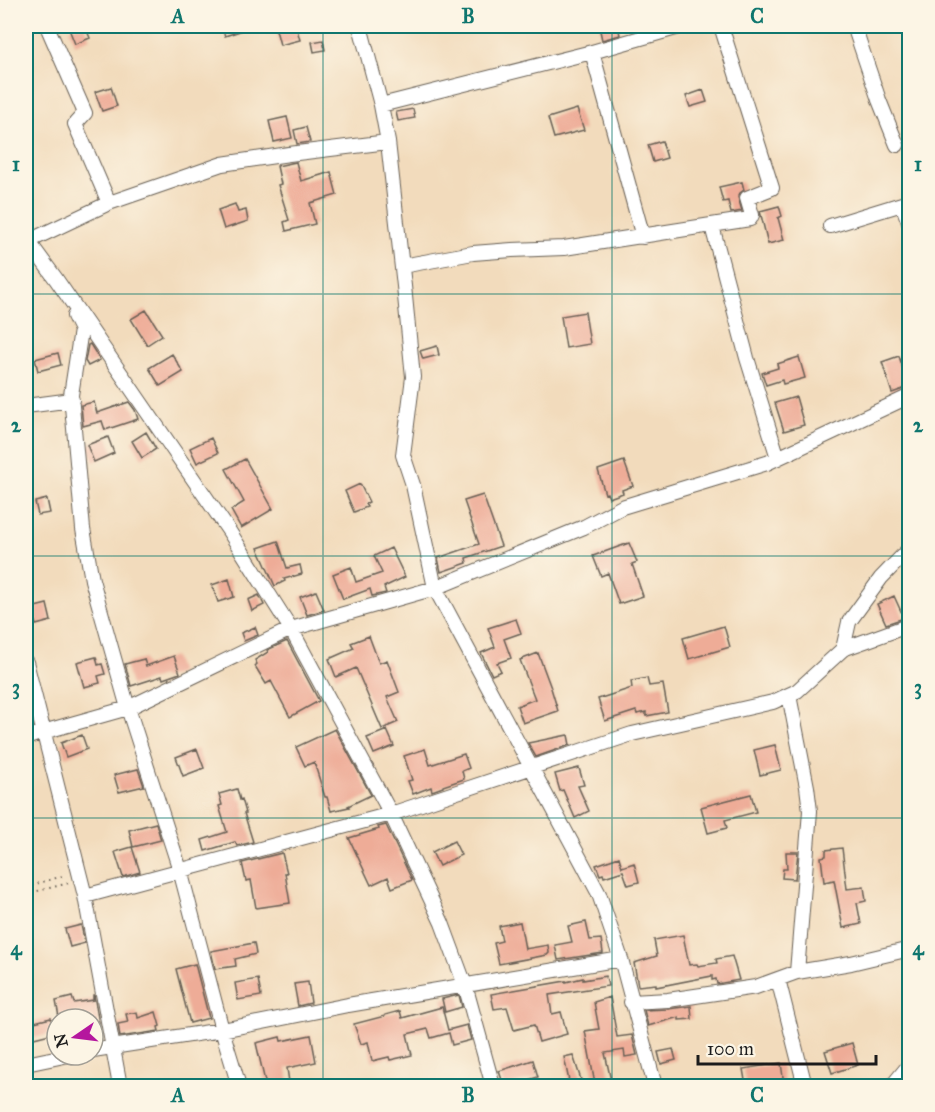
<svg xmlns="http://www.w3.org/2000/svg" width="935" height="1112" font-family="'IM FELL Great Primer',serif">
<rect width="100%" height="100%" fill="#fcf5e5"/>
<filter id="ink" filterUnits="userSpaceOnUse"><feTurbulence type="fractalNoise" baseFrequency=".0167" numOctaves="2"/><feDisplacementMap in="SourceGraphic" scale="12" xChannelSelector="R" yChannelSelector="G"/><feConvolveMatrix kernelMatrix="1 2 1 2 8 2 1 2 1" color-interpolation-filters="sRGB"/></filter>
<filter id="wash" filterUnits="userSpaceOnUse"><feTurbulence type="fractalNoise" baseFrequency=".008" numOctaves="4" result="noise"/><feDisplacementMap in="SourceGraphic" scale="24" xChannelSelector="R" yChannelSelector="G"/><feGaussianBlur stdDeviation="1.35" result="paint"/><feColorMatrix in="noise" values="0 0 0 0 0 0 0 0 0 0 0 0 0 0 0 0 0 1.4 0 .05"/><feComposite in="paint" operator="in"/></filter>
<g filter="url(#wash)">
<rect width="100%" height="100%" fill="#f2dbbc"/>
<g id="blocks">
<!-- building -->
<path fill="#eeac97" d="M77,26H85L90,38L75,44L69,29Z
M221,26H252V27L225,36Z
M275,26H296L300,40L280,45Z
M599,26H618L620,35L602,40Z
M323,40L325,50L314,52L312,42Z
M111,87L117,106L102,111L95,92Z
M703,90L707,102L690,107L686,96Z
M413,109L415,118L398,121L396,112Z
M577,109L584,130L554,138L548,118Z
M287,117L292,138L274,142L269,121Z
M306,127L310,142L297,144L294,130Z
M662,141L667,158L653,162L648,145Z
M296,162L301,181L331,172L337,195L310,203L315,224L286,231L284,222L289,220L278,185L281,184L277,166Z
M742,182L744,190L740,193L738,197L742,211L731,213L728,201L723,202L719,187Z
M235,204L238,212L246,210L248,221L224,229L218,210Z
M779,206L782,216L778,218L784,240L768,244L760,211Z
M146,310L162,335L147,345L131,319Z
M585,312L590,344L566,348L561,316Z
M90,344L100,360L88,366L85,361L88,345Z
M437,346L439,355L423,359L420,351Z
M58,353L61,365L38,371L35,359Z
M172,354L183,372L160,386L149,368Z
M899,356L903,369L906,368L909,381V387L892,393L882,362Z
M799,357L805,378L783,384L782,380L766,385L762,373L778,368L777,364Z
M796,397L804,425L784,431L775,403Z
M94,402L97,413L129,402L135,410L138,419L105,430L102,421L83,426L81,405Z
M146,432L156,449L142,458L132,441Z
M108,437L114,453L94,462L87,445Z
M211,438L218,453L197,463L190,448Z
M245,459L273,509L241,528L231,510L244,502L226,469Z
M624,461L633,486L622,490L623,493L609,498L607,493L605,494L598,470Z
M360,484L369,502L365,504L367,507L354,512L345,491Z
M483,495L501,546L466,558L467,563L441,572L438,558L479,544L464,501Z
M47,499L50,513L38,515L35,502Z
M278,541L287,568L300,565L302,574L284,579L285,581L275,586L258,548Z
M629,543L637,562L632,564L643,596L619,604L608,573L601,576L593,556Z
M391,548L405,577L384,587L386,593L372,596L370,589L343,599L333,574L351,567L356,582L382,573L374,556Z
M229,579L234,597L218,602L212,585Z
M316,591L324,610L307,615L300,597Z
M259,595L264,605L252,611L248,600Z
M894,596L904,618L886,624L877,604Z
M47,604L51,621L36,625L31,608Z
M516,619L521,633L504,639L511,658L497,663L501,671L492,675L481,653L495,647L488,628Z
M724,626L730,647L689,659L683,638Z
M255,627L258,635L244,641L241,633Z
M369,636L379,663L387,660L399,692L387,697L398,722L382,729L356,668L336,677L329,659L354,648L351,643Z
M287,641L319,701L290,717L271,681L266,684L255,666L257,664L255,660L268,652L267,650Z
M538,653L551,688L558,711L523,723L517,706L535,699L520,660Z
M174,656L180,673L163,679L162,676L131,686L125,664L144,659L146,666Z
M96,657L98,665L102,664L105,674L98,676L100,683L84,687L77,662Z
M647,678L649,686L663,684L668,712L646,716V712L637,714L636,711L605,721L598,699L632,688L631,681Z
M335,729L371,795L348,806L349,807L331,811L327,797H325L314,762L305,766L296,747Z
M387,730L394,746L374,754L367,738Z
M82,735L87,749L66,757L61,743Z
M568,735L570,745L536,757L528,743Z
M775,745L781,770L760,775L754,750Z
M197,749L204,768L183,776L176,757Z
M425,749L430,765L464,754L469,768L462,771L464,779L443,786V787L432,791L431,787L413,794L408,781L412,780L404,756Z
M579,768L584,785L578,786L589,811L575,818L563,790L560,791L555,774Z
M138,769L144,786L119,792L114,775Z
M237,789L240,800L242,799L246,813H244L253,842L237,846L235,842L205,851L202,840L227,832L219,806L222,805L219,794Z
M751,794L756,812L725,820L727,828L708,833L701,807Z
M156,823L161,840L133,847L129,830Z
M386,825L412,880L392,888L388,877L371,885L349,838L379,829L378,827Z
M454,841L461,855L439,866L432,852Z
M132,847L140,872L123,877L115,852Z
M842,848L847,889L864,887L866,901L857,903L861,924L843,928L834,880L824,882L821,857L826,856V850Z
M786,852H798L795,879L782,878L783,869H787Z
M282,853L287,873H285L290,903L256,908L251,880L246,881L242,863Z
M619,857L622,867L634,863L639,882L628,885L623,871L604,877L603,874L600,875L596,865Z
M520,922L525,949L548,945L549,953L547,955L499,964L494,943L502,941L499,926Z
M586,922L590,940L601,939L603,953L558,960L555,945L572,942L568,926Z
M81,925L85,943L70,947L65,929Z
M683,935L689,965L697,964L698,966L717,963L716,959L732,956L739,980L717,984L716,979L712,980V976L656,987V984L638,986L634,963L657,956L654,940Z
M254,943L256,954L235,959L236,966L215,969L211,951Z
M195,964L209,1018L190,1023L176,969Z
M606,976L608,986L549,995L552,1014L561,1012L567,1034L539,1042L534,1025L514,1030L507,1007L494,1009L491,994L566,981V982L583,978V980Z
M258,979L261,996L238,1000L235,983Z
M308,982L311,1003L298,1006L294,984Z
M93,995H94L101,1035L93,1037V1017L82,1019L81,1012L59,1017L56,1001L72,997L74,1003L93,1000Z
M459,995L462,1007L445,1012L442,999Z
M610,997L617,1037L632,1035L637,1055L625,1057L624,1050L605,1053L611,1081L595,1084L585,1031L599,1029L594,1002Z
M691,1006L692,1019L679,1020V1017L648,1026L644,1010L668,1009Z
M442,1007L448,1030L467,1025L471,1040L452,1045L449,1033L431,1038L428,1029L407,1034L412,1055L390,1060L389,1057L372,1061L368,1042L361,1044L354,1024L385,1016V1015L400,1011L402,1018Z
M137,1012L138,1018L156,1012L160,1026L158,1027L159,1031L120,1037L118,1024L128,1022L126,1014Z
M51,1018L54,1033L26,1040V1024Z
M311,1035L316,1062L287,1068L289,1082L266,1086L256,1043L280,1037L281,1041Z
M852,1043L858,1065L832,1073L825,1051Z
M673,1049L676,1060L661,1064L658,1052Z
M573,1055L583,1086H570L564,1057Z
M533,1060L538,1077L508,1086H504L499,1071Z
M781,1063L784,1084L769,1086H746L743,1069Z"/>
</g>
</g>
<g filter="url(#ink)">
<use href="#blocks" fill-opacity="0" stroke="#675f54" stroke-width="1.5"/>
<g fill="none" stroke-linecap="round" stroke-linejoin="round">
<defs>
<path id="minor" d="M47,26L85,113L75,124L109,203
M360,26L381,105L388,142L404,286L413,377L403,455L413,485L435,588L599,894L621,959L655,1086
M854,26L879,100L897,145
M592,52L643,237
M381,105L592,52L683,26
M712,226L747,358L778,458
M830,226L902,204L910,225
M26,238L56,279L229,531L291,629L391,814L442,923L465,985L493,1086
M29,241L109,203L222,164L289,154L388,142
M402,266L473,253L512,250L564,248L750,219L752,215L747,198L772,188L721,26
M74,316L81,330L71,395L83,529L92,580L128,708L180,870L222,1030L239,1086
M26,406L72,400
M843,649L910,625
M26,662L85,896L120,1086
M789,695L807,787L810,811L797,972
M26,738L43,732L128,708L291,629L435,588L584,527L622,507L767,463L910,396
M85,896L391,814L632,734L773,702L797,691L843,649L849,622L881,578L910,548
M778,979L805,1086
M631,1002L668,1000L756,987L797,972L851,963L910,949
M93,1050L222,1030L348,1005L621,959
M26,1064L69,1055
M892,1086L910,1064"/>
</defs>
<!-- minor casing -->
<use href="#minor" stroke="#675f54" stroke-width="16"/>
<!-- path -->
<path stroke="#675f54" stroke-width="2" stroke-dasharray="1.5 4.5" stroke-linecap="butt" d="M26,887L66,875
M26,894L69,883"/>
<!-- minor -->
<use href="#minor" stroke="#fff" stroke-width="14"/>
</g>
</g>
<!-- grid -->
<path fill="none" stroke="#0f766e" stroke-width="1.5" stroke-opacity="0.55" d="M323,26V1086M612,26V1086M26,294H910M26,556H910M26,818H910"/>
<!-- margin -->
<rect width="935" height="1112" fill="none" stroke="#fcf5e5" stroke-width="66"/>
<!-- north arrow -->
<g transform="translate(75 1037) rotate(256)"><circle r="28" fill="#fcf5e5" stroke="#a29e95" stroke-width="1.5"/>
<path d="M0-4.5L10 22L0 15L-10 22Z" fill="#b5179e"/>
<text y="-9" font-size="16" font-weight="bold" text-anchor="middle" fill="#1c1c1c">N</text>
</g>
<!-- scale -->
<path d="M698 1055v9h178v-9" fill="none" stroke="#1c1c1c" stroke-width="3"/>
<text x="707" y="1055" font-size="18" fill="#1c1c1c" stroke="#fcf5e5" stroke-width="4.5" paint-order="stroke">100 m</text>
<rect x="33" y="33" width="869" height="1046" fill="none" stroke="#0f766e" stroke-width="2"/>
<g font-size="20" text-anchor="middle" font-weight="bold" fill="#0f766e">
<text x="178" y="23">A</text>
<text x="468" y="23">B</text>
<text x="757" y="23">C</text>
<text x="16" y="171">1</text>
<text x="918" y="171">1</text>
<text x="16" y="432">2</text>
<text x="918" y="432">2</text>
<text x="16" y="694">3</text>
<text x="918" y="694">3</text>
<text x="16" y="955">4</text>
<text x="918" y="955">4</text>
<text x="178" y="1102">A</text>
<text x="468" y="1102">B</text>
<text x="757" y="1102">C</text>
</g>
</svg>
